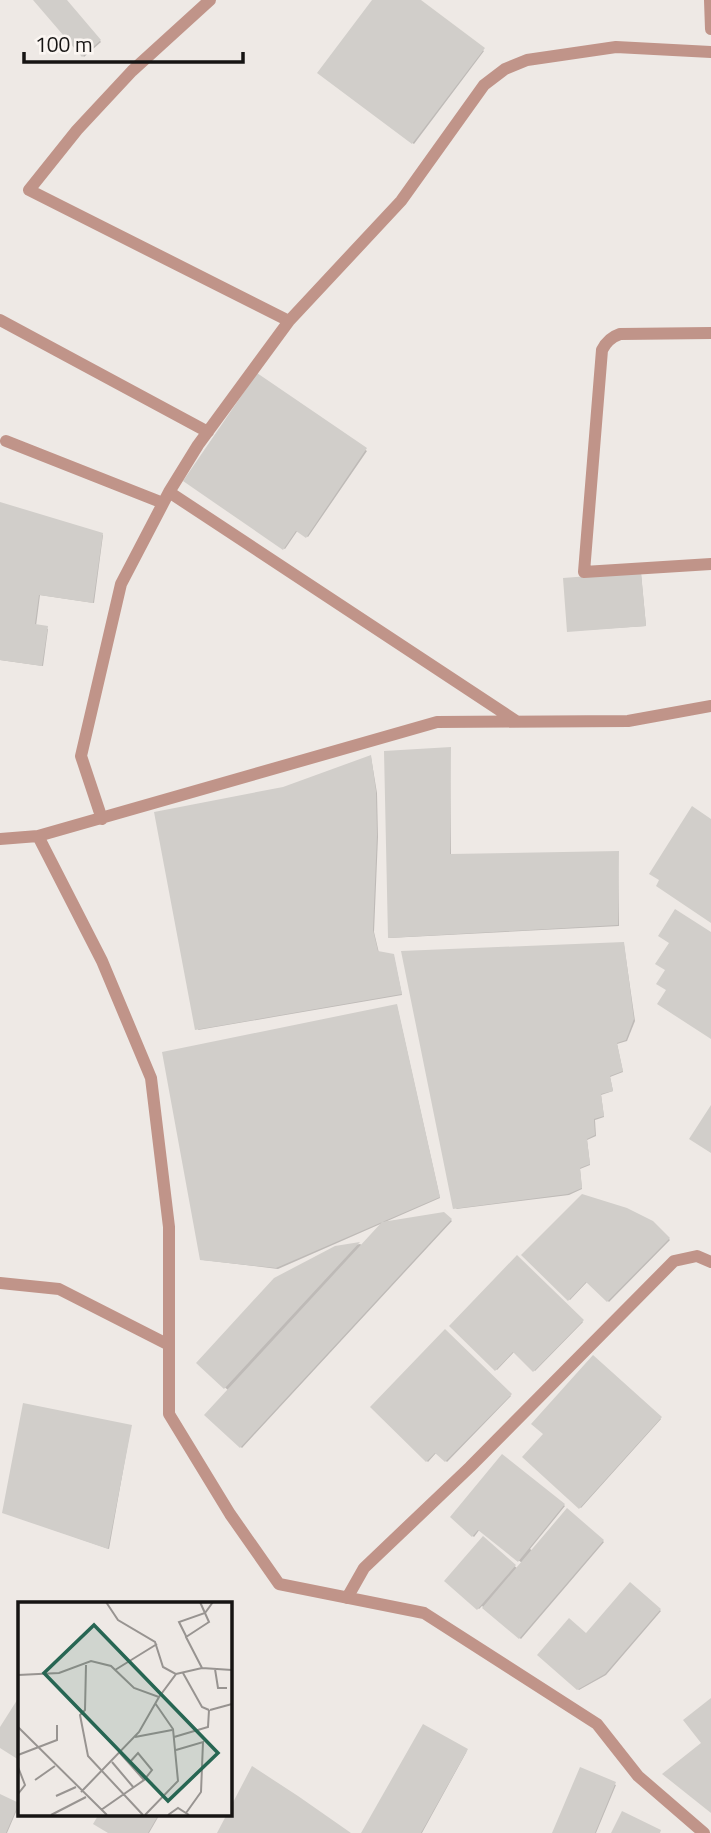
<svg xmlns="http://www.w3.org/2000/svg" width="711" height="1833" font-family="'Titillium Web',sans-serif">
<rect width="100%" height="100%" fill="#eee9e5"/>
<!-- shadow -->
<path fill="#0003" d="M36,0H65L101,42L84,57Z
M374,0H418L484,51L414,144L319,72Z
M258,376L367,451L308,537L298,530L285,549L186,481Z
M0,503L103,535L94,603L40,595L36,626L48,629L43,666L0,660Z
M641,574L646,626L569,631Z
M450,749L451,856L618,853L619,926L389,938Z
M371,757L377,793L378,837L374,932L379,953L394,957L402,995L198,1030L284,789Z
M624,945L635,1021L627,1041L617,1044L623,1072L610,1077L613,1091L601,1095L604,1117L595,1120L596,1136L587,1140L590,1165L580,1169L582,1189L569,1195L456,1209Z
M397,1006L440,1198L385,1222L444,1214L452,1221L242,1448L207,1415L229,1391L198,1363L336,1248L360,1244L363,1246L385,1222L278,1269L203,1260Z
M652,1222L670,1240L609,1302L588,1281L570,1300L524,1255Z
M517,1258L583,1322L535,1371L515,1351L497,1370L451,1326Z
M445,1332L511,1396L447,1462L437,1452L428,1462L372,1407Z
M593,1357L661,1419L581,1508L524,1457L545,1434Z
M131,1426L109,1549L5,1513Z
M503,1456L565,1506L530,1549L533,1551L568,1511L604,1542L521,1639L482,1606L479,1609L447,1581L484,1539L518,1569L522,1563L480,1529L474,1537L452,1516Z
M630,1585L661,1611L606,1675L579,1690L539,1655L587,1636Z
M467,1751L422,1833H365Z
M581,1769L616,1785L596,1833H554Z
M0,1796L19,1805L7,1833H0Z
M101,1814H160L149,1833H110L95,1824Z"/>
<!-- building -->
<path fill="#d1ceca" d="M33,0H67L101,40L82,57Z
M372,0H421L485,48L412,144L317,73Z
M257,373L367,448L306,538L296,531L283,550L183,481Z
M0,502L103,533L93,603L39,595L35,624L48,626L42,666L0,660Z
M641,572L646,626L567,632L563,578Z
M451,747L450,854L619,851L618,925L388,938L384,751Z
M371,755L376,791L377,835L373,930L378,951L394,954L402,994L195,1030L154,812L283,787Z
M692,806L711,819V923L656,886L659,880L649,874Z
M675,909L711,932V1039L657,1004L666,990L656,984L665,970L655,964L669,943L658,936Z
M624,942L634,1019L626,1040L617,1043L623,1071L610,1076L613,1091L601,1094L604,1116L594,1119L595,1135L587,1139L590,1164L580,1168L582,1188L568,1194L453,1209L401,951Z
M397,1004L440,1197L276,1268L200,1260L162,1052Z
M711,1105V1153L689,1139Z
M582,1194L627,1208L653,1221L670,1238L607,1302L586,1282L568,1301L521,1255Z
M444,1212L452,1219L240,1448L204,1415L382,1222Z
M360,1242L224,1389L196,1363L274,1278L335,1246Z
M517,1255L584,1320L533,1372L513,1352L495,1371L449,1326Z
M445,1329L512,1394L445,1462L435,1453L426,1462L370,1407Z
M593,1355L662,1417L579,1509L522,1457L543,1434L531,1424Z
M23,1403L132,1425L108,1549L2,1513Z
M502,1454L565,1504L518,1562L478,1530L472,1537L450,1517Z
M567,1508L604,1540L519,1639L482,1608Z
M483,1536L516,1565L477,1610L444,1581Z
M630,1582L661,1609L605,1674L577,1690L537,1655L569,1618L586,1633Z
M19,1697V1760L0,1748V1727Z
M711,1698V1813L662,1774L701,1743L683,1720Z
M423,1724L468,1749L421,1833H361Z
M252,1766L298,1796L351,1833H217Z
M580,1767L616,1782L595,1833H552Z
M0,1794L19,1803L6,1833H0Z
M622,1811L661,1830L660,1833H611Z
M99,1814H159L148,1833H108L93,1824Z"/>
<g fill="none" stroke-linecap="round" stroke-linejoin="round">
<!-- minor -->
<path stroke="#c09489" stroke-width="12" d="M210,0L132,71L77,130L29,190L289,321
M710,0L711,29
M0,320L208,432
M711,333L620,334C611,337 606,342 602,350L584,572L711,564
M6,441L163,503
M169,492L516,721
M102,819L81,756L121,584L169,492L198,445L289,321L401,201L484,85L505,69L527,60L616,47L711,52
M0,839L38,836
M0,1283L59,1289L169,1345
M347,1598L364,1568L470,1467L674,1261L697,1256L711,1262
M704,1833L638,1776L597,1724L424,1613L279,1584L230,1514L169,1414V1227L151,1078L102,961L38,836L437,722L628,721L711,706"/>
</g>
<!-- overview -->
<g transform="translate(18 1602)">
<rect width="214" height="214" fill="#eee9e5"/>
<path fill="none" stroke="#989491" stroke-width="2" d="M88,0L100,18L137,40L145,65L158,72L141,95M182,0L191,20L168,35L184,66M168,34L161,20L187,11L195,0M68,63L67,108L62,113L70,154L125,213M197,67L200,86H209M97,68L139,42M165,71L184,105L191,108M158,72L184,66L214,68M0,73L41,71L73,59L93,64L116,86L141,95L121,130L63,190M192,108L214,102M0,125L89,213M117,135L154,128M156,135L190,125L191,108M158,148L185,140L183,190L168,211M0,153L39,138V123M94,160L116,186M111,161L120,151L134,168L126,178M0,165L7,183L0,192M17,178L37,164M38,194L58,185M83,208L126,178L102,151M33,213L68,195M127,213L160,179L155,127L137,101M150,213L160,206L171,213"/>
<path fill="#276653" fill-opacity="0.15" stroke="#276653" stroke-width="3.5" d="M76,23L200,151L150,199L26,71Z"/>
<rect width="214" height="214" fill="none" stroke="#161413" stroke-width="3.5"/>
</g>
<!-- scale -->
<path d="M24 52v10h219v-10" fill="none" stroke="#161413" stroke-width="3.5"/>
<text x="35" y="52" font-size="21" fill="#161413" stroke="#fbf6f2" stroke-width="5" paint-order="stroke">100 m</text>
</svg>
